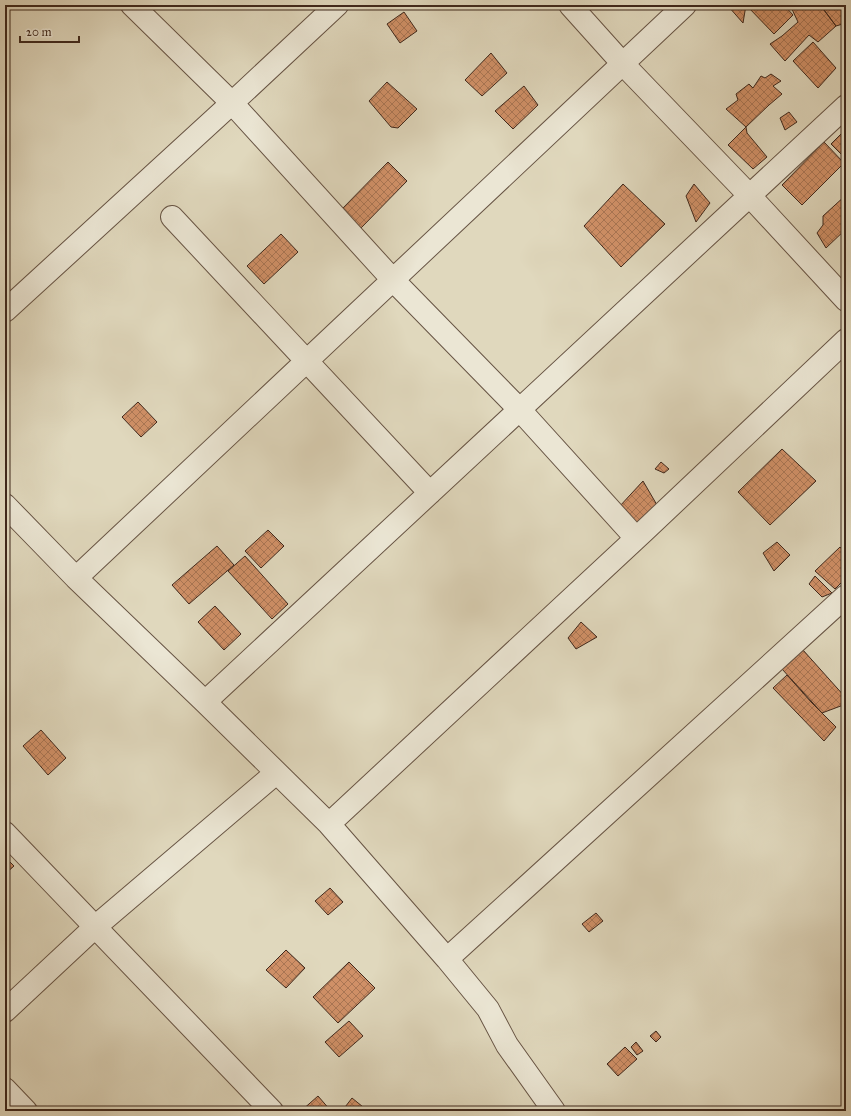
<svg xmlns="http://www.w3.org/2000/svg" width="851" height="1116" font-family="'IM FELL Great Primer',serif">
<defs>
<pattern id="building-cross-hatch" width="8" height="8" patternUnits="userSpaceOnUse"><rect width="8" height="8" fill="#d09067"/><path d="M0 0l8 8M0 8l8-8" fill="none" stroke="#aa7654"/></pattern>
</defs>
<rect width="100%" height="100%" fill="#e0d8bd"/>
<filter id="stains"><feTurbulence type="fractalNoise" baseFrequency=".005" numOctaves="4"/><feColorMatrix values="0 0 0 0 .2 0 0 0 0 .09 0 0 0 0 .02 0 0 0 .5 -.17"/></filter>
<radialGradient id="worn" r=".72"><stop offset=".6" stop-color="#630" stop-opacity="0"/><stop offset="1" stop-color="#630" stop-opacity=".3"/></radialGradient>
<!-- building -->
<path fill="url(#building-cross-hatch)" stroke="#3f281c" d="M729,5H746L743,23L728,6Z
M748,5H784L793,15L774,34L747,6Z
M790,5H820L836,26L818,42L809,35L785,61L770,44L782,36L798,22Z
M824,5H846V23L836,26L822,7Z
M404,12L417,31L400,43L387,24Z
M813,42L836,68L818,88L793,61Z
M491,53L507,73L482,96L465,80Z
M771,74L781,81L773,86L782,94L769,105L746,127L726,109L738,100L736,94L749,84L753,88L761,76L765,78Z
M387,82L417,109L398,128L391,127L369,101Z
M524,86L538,105L513,129L495,111Z
M789,112L797,122L785,130L780,118Z
M746,127L747,133L767,157L753,169L728,145Z
M846,129V159L831,144Z
M824,142L844,163L802,205L782,185Z
M388,162L407,181L361,228L341,210Z
M623,184L665,224L621,267L584,226Z
M694,184L710,203L696,222L686,196Z
M846,195V229L826,248L817,233L823,225V216Z
M281,234L298,252L264,284L247,266Z
M138,402L157,422L141,437L122,417Z
M782,449L816,481L770,525L738,492Z
M661,462L669,469L664,473L655,469Z
M643,481L657,505L643,532L619,507Z
M268,530L284,546L261,568L245,551Z
M777,542L790,555L774,571L763,553Z
M217,546L234,565L189,604L172,585Z
M840,547L846,554V578L835,589L815,571Z
M245,556L288,604L272,619L228,571Z
M815,576L832,593L822,597L809,584Z
M215,606L241,634L224,650L198,622Z
M581,622L597,637L576,649L568,638Z
M803,650L846,698V704L822,713L782,669Z
M787,675L811,702L836,727L824,741L773,688Z
M41,730L66,758L48,775L23,746Z
M5,857L14,866L5,874Z
M330,888L343,902L328,915L315,901Z
M596,913L603,921L589,932L582,924Z
M286,950L305,968L286,988L266,970Z
M349,962L375,988L338,1023L313,997Z
M349,1021L363,1036L339,1057L325,1042Z
M656,1031L661,1037L656,1042L650,1036Z
M636,1042L643,1051L637,1055L631,1047Z
M625,1047L637,1059L618,1076L607,1064Z
M318,1096L331,1111H301Z
M352,1098L368,1111H342Z"/>
<g fill="none" stroke-linecap="round" stroke-linejoin="round">
<defs>
<path id="minor" d="M132,5L232,103L393,280L520,410L636,538
M570,5L623,64L749,195L846,300
M172,217L430,493
M5,311L232,103L337,5
M5,505L76,578L205,702L329,824L447,959L488,1009L507,1045L554,1111
M76,578L685,5
M205,702L846,106
M329,824L643,532L846,340
M5,833L272,1111
M447,959L846,596
M5,1011L95,927L276,773
M5,1089L26,1111"/>
</defs>
<!-- minor casing -->
<use href="#minor" stroke="#675444" stroke-width="24"/>
<!-- minor -->
<use href="#minor" stroke="#ebe6d4" stroke-width="22"/>
</g>
<!-- margin -->
<rect width="851" height="1116" fill="none" stroke="#e0d8bd" stroke-width="20"/>
<rect x="6" y="6" width="839" height="1104" fill="none" stroke="#3f281c" stroke-width="2"/>
<rect x="10" y="10" width="831" height="1096" fill="none" stroke="#3f281c"/>
<!-- scale -->
<path d="M20 36v6h59v-6" fill="none" stroke="#3f281c" stroke-width="2"/>
<text x="26" y="36" font-size="12" fill="#3f281c" stroke="#ebe6d4" stroke-width="3" paint-order="stroke">20 m</text>
<rect width="100%" height="100%" filter="url(#stains)"/>
<rect width="100%" height="100%" fill="url(#worn)"/>
</svg>
